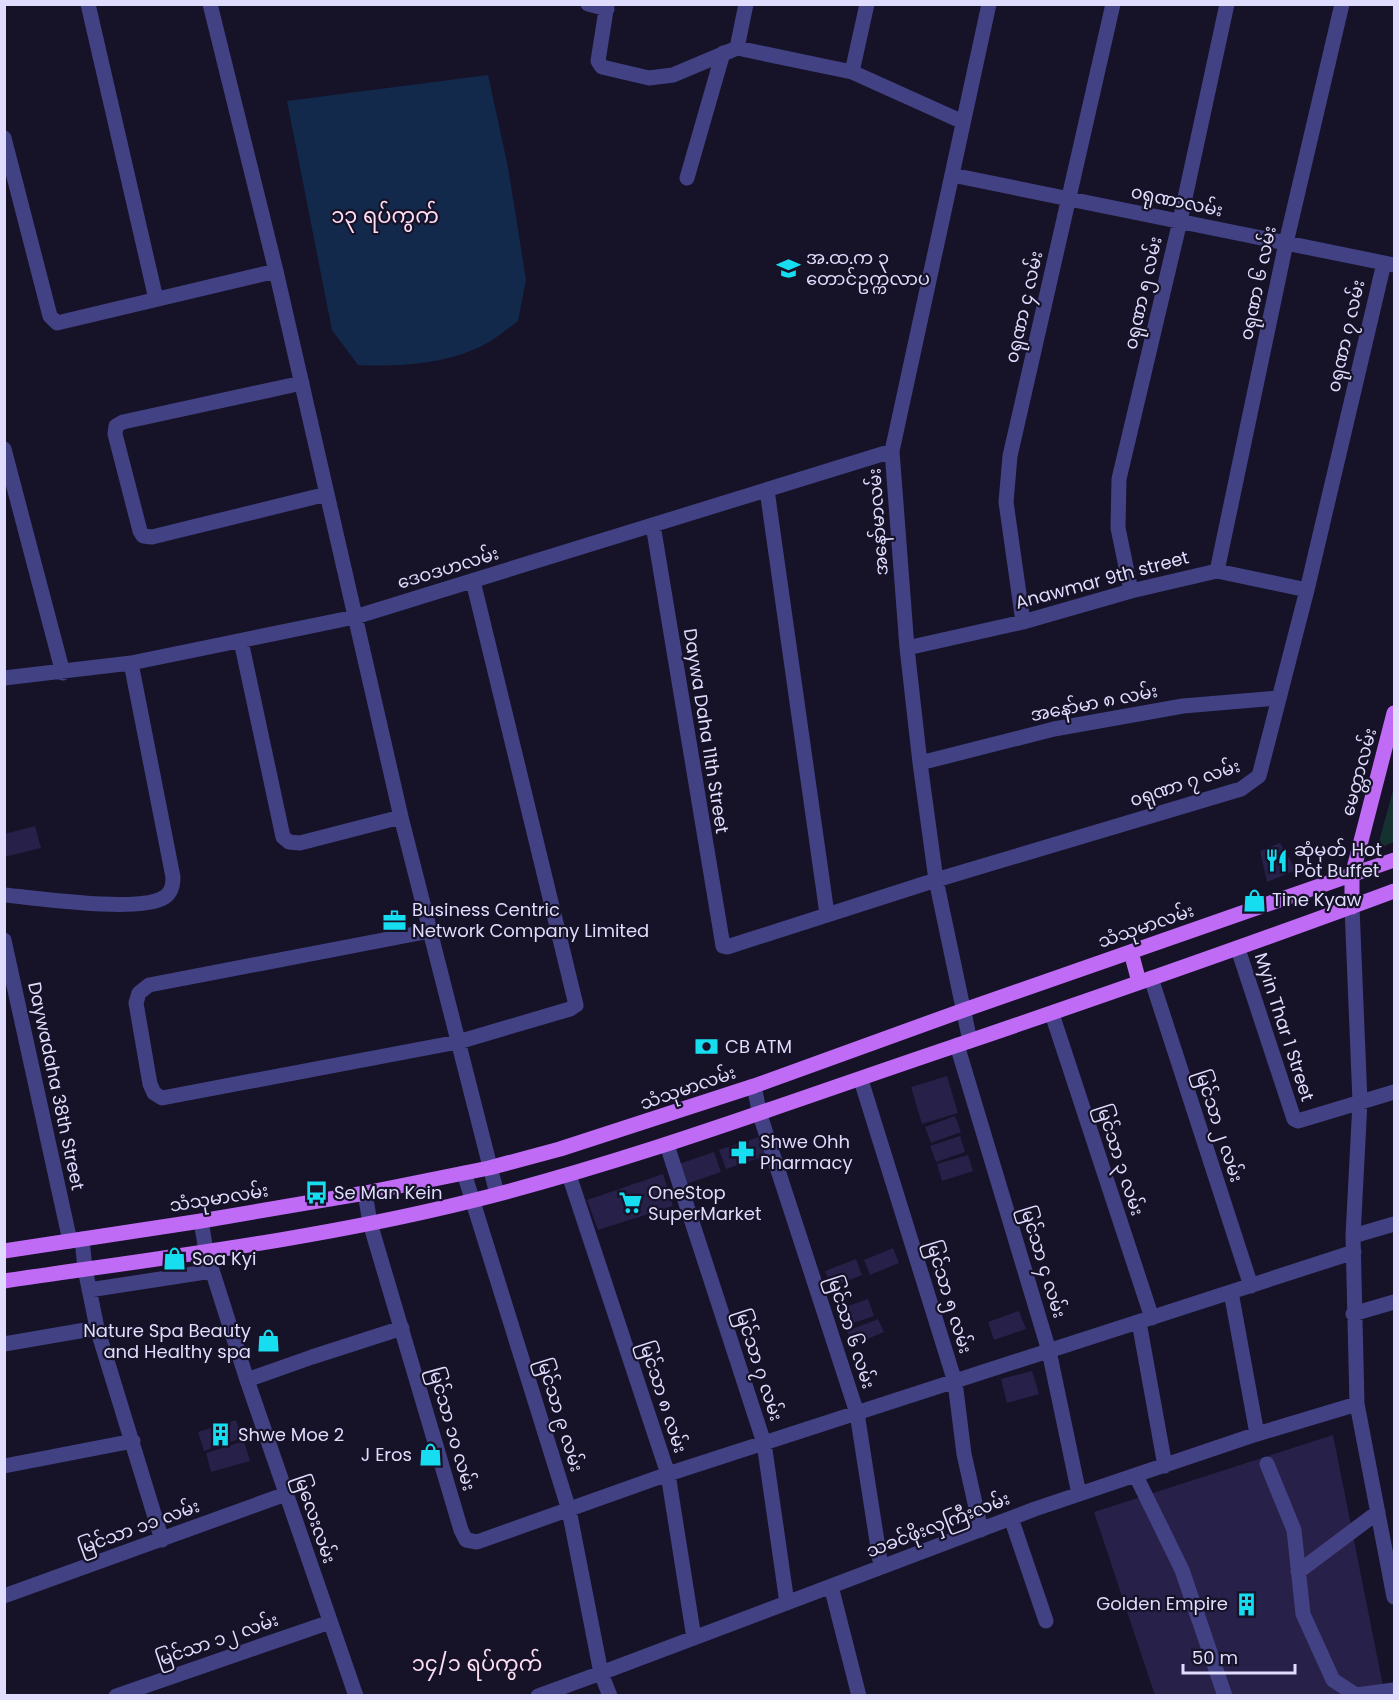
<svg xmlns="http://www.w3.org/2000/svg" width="1399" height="1700" font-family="Poppins,'Noto Sans Myanmar',sans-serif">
<rect width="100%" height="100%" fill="#161228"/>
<!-- green -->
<path fill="#163230" d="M1394,787V842L1377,849Z"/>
<!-- water -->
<path fill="#13294c" d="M488,75L508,167L526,280L518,321C508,328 498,337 487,343C451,364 399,367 358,365L332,330L287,101Z"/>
<!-- building -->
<path fill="#272048" d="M35,826L41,848L4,857V834Z
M1280,843L1296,870L1267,882L1260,851Z
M947,1076L958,1113L922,1124L911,1087Z
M955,1116L961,1132L931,1143L925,1127Z
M960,1136L965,1152L936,1162L930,1146Z
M759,1137L765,1156L726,1169L719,1150Z
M714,1152L721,1172L686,1184L679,1164Z
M968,1155L973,1171L942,1181L937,1164Z
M663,1174L673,1206L598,1230L587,1200Z
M893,1248L899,1263L870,1275L864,1260Z
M856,1259L862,1275L831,1287L825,1271Z
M868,1299L874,1316L845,1326L839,1309Z
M1019,1311L1026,1329L994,1340L988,1322Z
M878,1319L884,1332L853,1345L847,1331Z
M1032,1371L1039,1394L1007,1403L1001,1379Z
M236,1420L242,1438L204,1451L198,1432Z
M1333,1435L1385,1696H1155L1094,1512Z
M244,1441L250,1461L211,1472L206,1453Z"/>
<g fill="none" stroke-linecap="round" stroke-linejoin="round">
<!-- minor -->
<path stroke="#424184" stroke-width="15" d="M88,4L156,299
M210,4L276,271L401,817L497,1194
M588,4L607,9
M607,4L598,61L602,67L649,78L673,75L737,48L852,72L963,122
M737,48L746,4
M852,72L867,4
M4,138L50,316L57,323L276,271
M952,175L1394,265
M687,178L723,53
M302,383L123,422L116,426L115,434L140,531L143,536L152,537L327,494
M4,449L63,673
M767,490L827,914
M653,525L723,946L727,947L936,880L1241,789L1259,776L1307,590L1384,263
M1217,571L1286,243L1342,4
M1131,591L1118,528L1119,479L1180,221L1227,4
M1023,622L1006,502L1010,456L1113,4
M241,641L283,837L289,842L300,843L401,817
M907,648L1023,622L1131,591L1217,571L1307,590
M4,678L131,663L355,617L892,451
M920,763L1054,729L1183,706L1278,698
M4,895C38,898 133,912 161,899C171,895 173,887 173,877L131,663
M1352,907L1360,1102L1353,1236L1357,1404L1394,1597
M430,931L149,985L139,993L136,1003L150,1084L154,1093L162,1098L458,1042L570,1009L576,1005L473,581
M4,940L70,1241
M1238,949L1294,1119L1298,1121L1394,1092
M1151,978L1251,1286
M1052,1014L1152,1318
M970,1041L936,880L920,763L907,648L892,451L989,4
M957,1045L1049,1351L1079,1494
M861,1080L955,1382L964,1454L981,1530
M754,1086L760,1115L857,1413L881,1567
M667,1145L764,1443L787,1603
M464,1173L569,1510L601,1673L610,1696
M569,1175L668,1474L694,1638
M365,1193L370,1223L461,1530L466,1540L477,1542L668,1474L1354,1252
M201,1221L206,1251L247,1380L356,1696
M1353,1236L1394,1224
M82,1239L85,1269L97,1328L162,1540
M89,1290L212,1271
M1231,1292L1257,1434
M1353,1314L1394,1302
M1139,1322L1165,1466
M4,1344L97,1328
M247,1380L312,1357L402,1328
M1267,1464L1294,1530L1303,1614L1333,1680L1356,1695L1394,1690
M4,1466L133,1441
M1136,1476L1182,1570L1225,1696
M1011,1518L1046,1621
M1298,1572L1378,1512
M831,1586L859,1696
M4,1596L286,1494
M116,1696L330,1622
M538,1696L601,1673L1035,1509L1257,1434L1357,1404"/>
<!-- major -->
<path stroke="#bf6bf5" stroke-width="15" d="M1352,907V876L1394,713
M1131,952L1139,982
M4,1251L201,1221L365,1193L489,1168L560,1149L754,1086L964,1010L1394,860
M4,1281C160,1258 318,1239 471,1201C636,1160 794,1100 955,1046C1102,996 1249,945 1394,891"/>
</g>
<!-- icons -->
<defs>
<symbol id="school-bare" viewBox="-9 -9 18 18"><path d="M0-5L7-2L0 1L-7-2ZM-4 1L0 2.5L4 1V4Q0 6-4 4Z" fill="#16ddef" stroke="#161228" stroke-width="2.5" paint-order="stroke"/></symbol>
<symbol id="restaurant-bare" viewBox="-9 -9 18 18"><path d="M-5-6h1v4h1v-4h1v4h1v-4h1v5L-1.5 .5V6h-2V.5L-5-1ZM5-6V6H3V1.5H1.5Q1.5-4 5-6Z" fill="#16ddef" stroke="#161228" stroke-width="2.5" paint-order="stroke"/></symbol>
<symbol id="shop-bare" viewBox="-9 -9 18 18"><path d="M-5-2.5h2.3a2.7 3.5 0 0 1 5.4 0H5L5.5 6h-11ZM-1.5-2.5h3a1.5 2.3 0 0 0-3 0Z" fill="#16ddef" stroke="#161228" stroke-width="2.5" paint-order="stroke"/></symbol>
<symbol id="office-bare" viewBox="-9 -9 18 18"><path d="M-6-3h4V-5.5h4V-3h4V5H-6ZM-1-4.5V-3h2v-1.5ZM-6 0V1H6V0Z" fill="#16ddef" stroke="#161228" stroke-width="2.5" paint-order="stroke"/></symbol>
<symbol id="bank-bare" viewBox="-9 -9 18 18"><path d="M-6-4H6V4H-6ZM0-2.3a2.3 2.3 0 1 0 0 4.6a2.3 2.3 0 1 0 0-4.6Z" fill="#16ddef" stroke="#161228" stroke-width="2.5" paint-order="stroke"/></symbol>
<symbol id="pharmacy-bare" viewBox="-9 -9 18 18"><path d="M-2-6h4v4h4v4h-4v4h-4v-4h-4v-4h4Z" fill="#16ddef" stroke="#161228" stroke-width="2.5" paint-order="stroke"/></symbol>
<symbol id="bus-bare" viewBox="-9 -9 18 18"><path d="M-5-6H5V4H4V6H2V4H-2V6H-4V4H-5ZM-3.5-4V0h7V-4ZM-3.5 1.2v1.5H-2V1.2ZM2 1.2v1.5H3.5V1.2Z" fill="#16ddef" stroke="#161228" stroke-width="2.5" paint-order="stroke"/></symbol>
<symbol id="supermarket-bare" viewBox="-9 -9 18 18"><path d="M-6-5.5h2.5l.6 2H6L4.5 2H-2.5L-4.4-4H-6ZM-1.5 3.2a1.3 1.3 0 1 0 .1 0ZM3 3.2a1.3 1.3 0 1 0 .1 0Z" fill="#16ddef" stroke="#161228" stroke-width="2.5" paint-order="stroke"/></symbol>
<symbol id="building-bare" viewBox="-9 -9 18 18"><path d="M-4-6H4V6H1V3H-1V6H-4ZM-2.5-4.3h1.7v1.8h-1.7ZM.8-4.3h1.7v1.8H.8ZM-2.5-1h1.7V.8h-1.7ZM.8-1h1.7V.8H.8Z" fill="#16ddef" stroke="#161228" stroke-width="2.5" paint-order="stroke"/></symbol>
</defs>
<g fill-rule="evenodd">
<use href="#school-bare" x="772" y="252" width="33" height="33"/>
<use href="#restaurant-bare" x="1260" y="844" width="33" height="33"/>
<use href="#shop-bare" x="1238" y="884" width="33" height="33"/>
<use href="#office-bare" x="378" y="904" width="33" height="33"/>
<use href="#bank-bare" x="690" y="1030" width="33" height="33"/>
<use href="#pharmacy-bare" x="726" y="1136" width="33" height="33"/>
<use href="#bus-bare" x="300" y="1176" width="33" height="33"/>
<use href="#supermarket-bare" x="614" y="1186" width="33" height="33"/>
<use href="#shop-bare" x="158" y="1242" width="33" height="33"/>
<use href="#shop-bare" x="252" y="1324" width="33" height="33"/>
<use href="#building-bare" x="204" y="1418" width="33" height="33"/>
<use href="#shop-bare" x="414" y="1438" width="33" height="33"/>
<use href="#building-bare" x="1230" y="1588" width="33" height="33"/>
</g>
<g text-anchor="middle" stroke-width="4.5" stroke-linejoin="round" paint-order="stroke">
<!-- street labels -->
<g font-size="18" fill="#dfdcfd" stroke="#161228">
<text transform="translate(1177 201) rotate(12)" y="6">၀ရုဏာလမ်း</text>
<text transform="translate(1258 283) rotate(-78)" y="6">၀ရုဏာ ၆ လမ်း</text>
<text transform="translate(1143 293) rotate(-77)" y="6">၀ရုဏာ ၅ လမ်း</text>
<text transform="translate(1024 307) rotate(-77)" y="6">၀ရုဏာ ၄ လမ်း</text>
<text transform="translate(1346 336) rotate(-77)" y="6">၀ရုဏာ ၇ လမ်း</text>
<text transform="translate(878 522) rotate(-94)" y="6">အနော်မာလမ်း</text>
<text transform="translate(448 568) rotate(-17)" y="6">ဒေဝဒဟလမ်း</text>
<text transform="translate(1102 580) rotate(-15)" y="6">Anawmar 9th street</text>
<text transform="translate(1094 703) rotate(-11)" y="6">အနော်မာ ၈ လမ်း</text>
<text transform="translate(706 731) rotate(81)" y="6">Daywa Daha 11th Street</text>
<text transform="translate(1359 772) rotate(-75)" y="6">မေတ္တာလမ်း</text>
<text transform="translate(1185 783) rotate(-18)" y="6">၀ရုဏာ ၇ လမ်း</text>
<text transform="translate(1146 926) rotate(-19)" y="6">သံသုမာလမ်း</text>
<text transform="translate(1284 1027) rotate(72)" y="6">Myin Thar 1 Street</text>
<text transform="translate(56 1086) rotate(78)" y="6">Daywadaha 38th Street</text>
<text transform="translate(688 1088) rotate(-19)" y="6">သံသုမာလမ်း</text>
<text transform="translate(1219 1126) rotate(72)" y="6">မြင်သာ ၂ လမ်း</text>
<text transform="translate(1120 1160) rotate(72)" y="6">မြင်သာ ၃ လမ်း</text>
<text transform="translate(219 1198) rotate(-9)" y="6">သံသုမာလမ်း</text>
<text transform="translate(1043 1262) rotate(73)" y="6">မြင်သာ ၄ လမ်း</text>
<text transform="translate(949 1297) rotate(73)" y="6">မြင်သာ ၅ လမ်း</text>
<text transform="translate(851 1332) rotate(72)" y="6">မြင်သာ ၆ လမ်း</text>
<text transform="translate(759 1365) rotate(72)" y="6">မြင်သာ ၇ လမ်း</text>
<text transform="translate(663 1397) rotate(72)" y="6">မြင်သာ ၈ လမ်း</text>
<text transform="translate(560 1415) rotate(73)" y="6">မြင်သာ ၉ လမ်း</text>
<text transform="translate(452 1429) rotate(74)" y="6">မြင်သာ ၁၀ လမ်း</text>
<text transform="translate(315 1519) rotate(71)" y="6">မြလေးလမ်း</text>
<text transform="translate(938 1525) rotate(-21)" y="6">သခင်ဖိုးလှကြီးလမ်း</text>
<text transform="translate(139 1527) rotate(-20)" y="6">မြင်သာ ၁၁ လမ်း</text>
<text transform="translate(217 1640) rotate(-19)" y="6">မြင်သာ ၁၂ လမ်း</text>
</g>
<!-- poi labels -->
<g font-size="18" fill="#dfdcfd" stroke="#161228" text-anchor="start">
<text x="806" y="264">အ.ထ.က ၃<tspan x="806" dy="21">တောင်ဥက္ကလာပ</tspan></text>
<text x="1294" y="856">ဆုံမှတ် Hot<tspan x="1294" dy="21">Pot Buffet</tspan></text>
<text x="1272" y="906">Tine Kyaw</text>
<text x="412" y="916">Business Centric<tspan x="412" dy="21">Network Company Limited</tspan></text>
<text x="725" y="1053">CB ATM</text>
<text x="760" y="1148">Shwe Ohh<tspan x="760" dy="21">Pharmacy</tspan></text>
<text x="334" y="1199">Se Man Kein</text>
<text x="648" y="1199">OneStop<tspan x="648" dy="21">SuperMarket</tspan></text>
<text x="192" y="1265">Soa Kyi</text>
<text x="251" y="1337" text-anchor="end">Nature Spa Beauty<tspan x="251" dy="21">and Healthy spa</tspan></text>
<text x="238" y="1441">Shwe Moe 2</text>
<text x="412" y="1461" text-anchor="end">J Eros</text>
<text x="1228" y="1610" text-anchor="end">Golden Empire</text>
</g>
<!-- quarter labels -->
<g font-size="21" fill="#fddef2" stroke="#161228">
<text x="385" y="223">၁၃ ရပ်ကွက်</text>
<text x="477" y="1671">၁၄/၁ ရပ်ကွက်</text>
</g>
</g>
<!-- border -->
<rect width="1399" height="1700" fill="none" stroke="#dfdcfd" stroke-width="12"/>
<!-- scale -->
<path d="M1183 1664v9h112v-9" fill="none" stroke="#dfdcfd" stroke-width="3"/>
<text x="1192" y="1664" font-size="18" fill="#dfdcfd" stroke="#161228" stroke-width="4.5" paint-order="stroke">50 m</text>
</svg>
